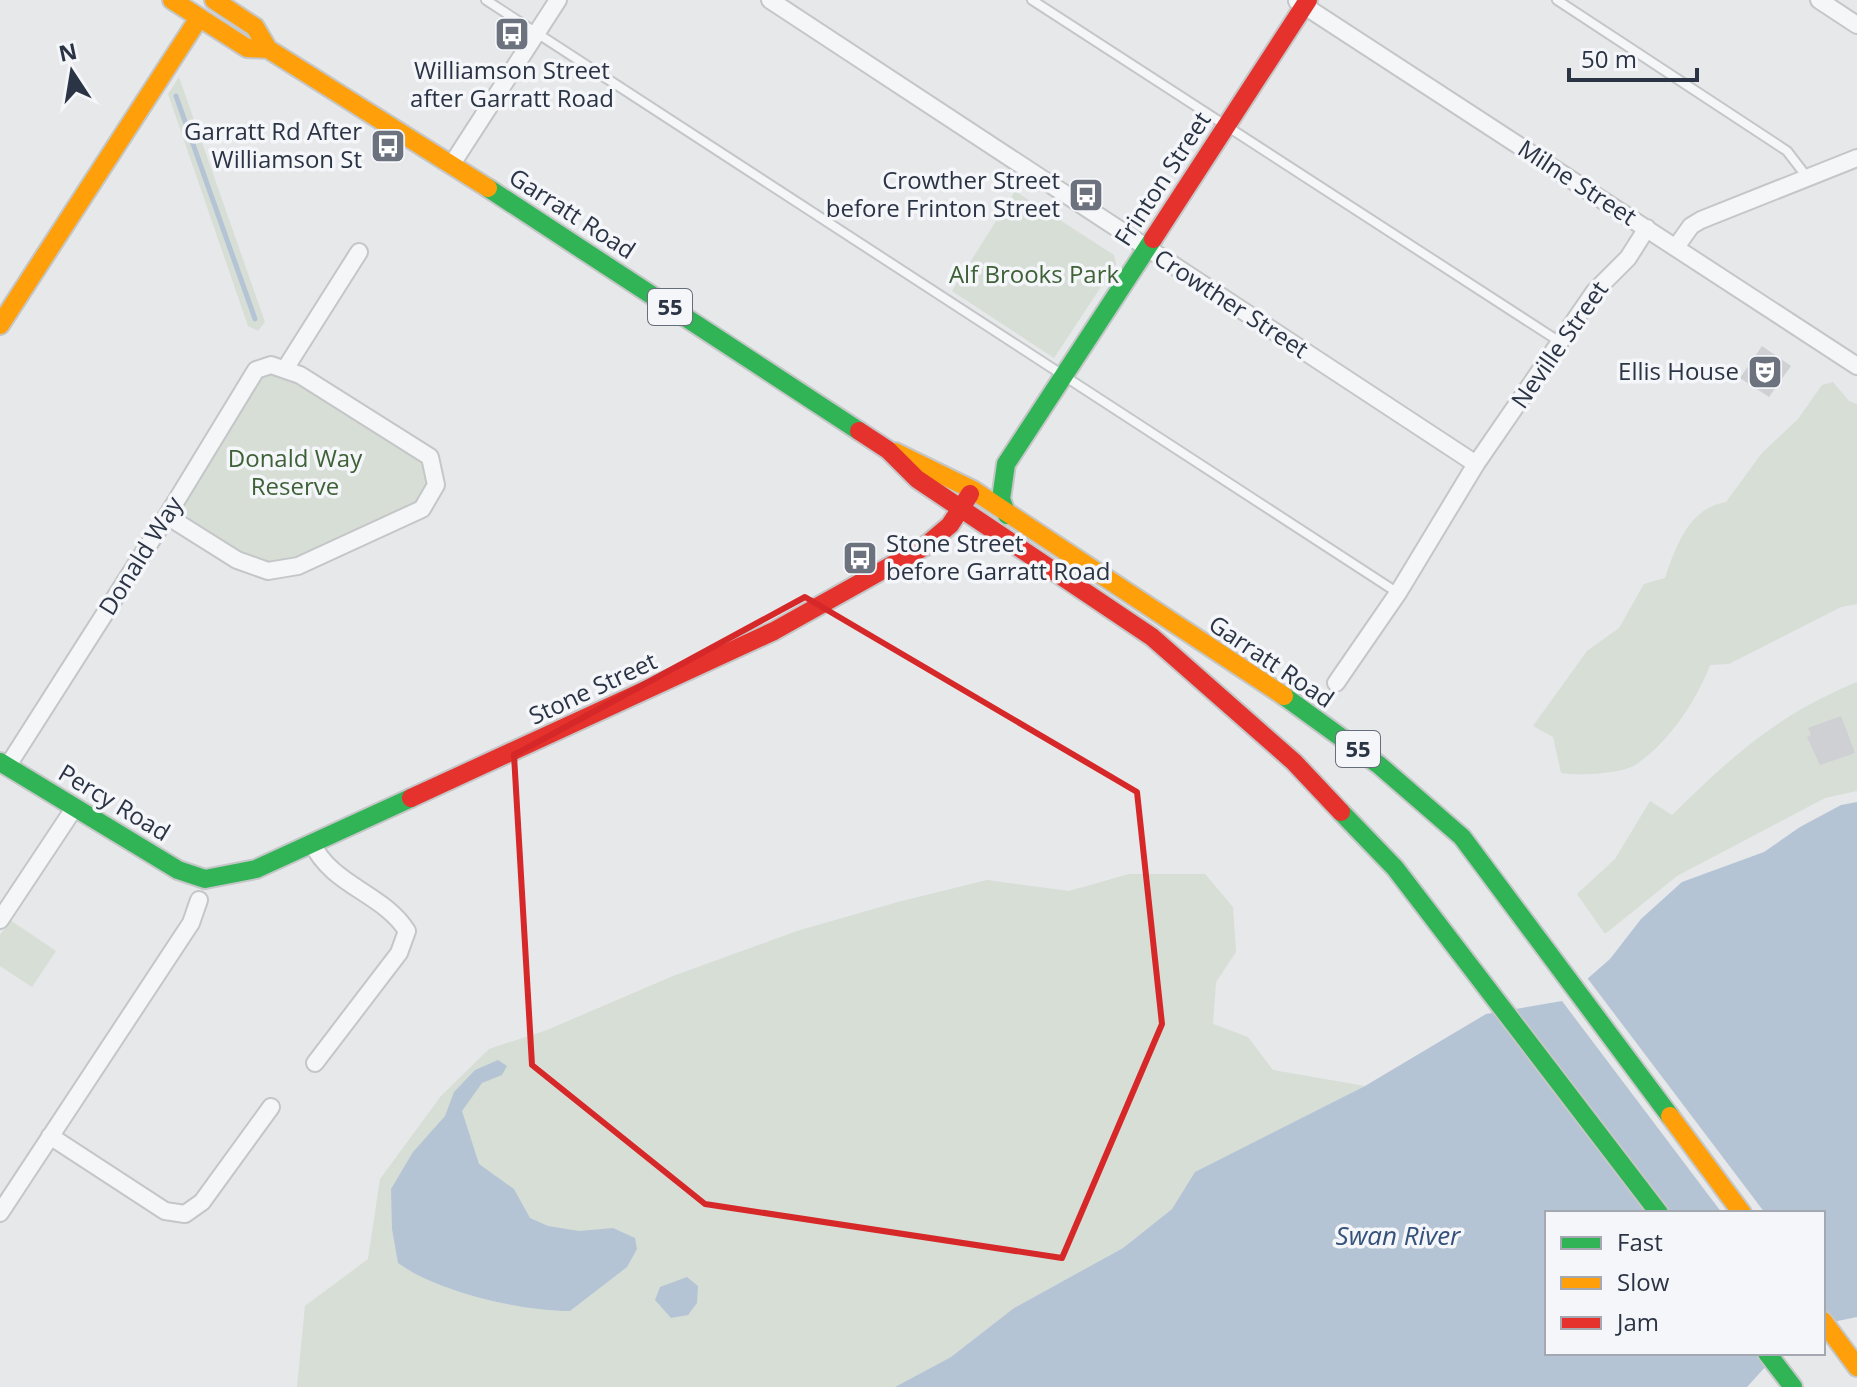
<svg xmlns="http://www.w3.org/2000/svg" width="1857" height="1387" viewBox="0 0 1857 1387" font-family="'Open Sans',sans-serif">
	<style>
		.green { fill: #d6ded6 }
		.water { fill: #b4c4d5 }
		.pier { fill: #e6e8ea }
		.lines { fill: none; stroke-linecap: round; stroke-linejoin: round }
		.stream { stroke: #b4c4d5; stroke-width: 5 }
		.building { fill: #ced0d3 }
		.lane-casing { stroke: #c4c6c8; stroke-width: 12 }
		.street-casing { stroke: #c4c6c8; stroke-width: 20 }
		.fast-casing { stroke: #c4c6c8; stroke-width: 22 }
		.slow-casing { stroke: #c4c6c8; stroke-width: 22 }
		.jam-casing { stroke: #c4c6c8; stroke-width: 22 }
		.lane { stroke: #f5f6f7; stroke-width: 8 }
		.street { stroke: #f5f6f7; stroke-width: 16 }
		.fast { stroke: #30b455; stroke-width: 18 }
		.slow { stroke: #ff9f0a; stroke-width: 18 }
		.jam { stroke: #e5322d; stroke-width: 18 }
		.marked { fill: none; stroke: #d62828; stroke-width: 6; stroke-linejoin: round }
		.labels { text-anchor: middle; stroke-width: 7; stroke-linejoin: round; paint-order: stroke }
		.shield { fill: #f4f6f9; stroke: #676e7b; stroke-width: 2 }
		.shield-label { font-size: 22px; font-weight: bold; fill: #2b3445 }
		.poi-label { font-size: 24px; fill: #2b3445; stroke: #f4f6f9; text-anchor: end }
		.street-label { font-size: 24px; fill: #2b3445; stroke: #f4f6f9 }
		.park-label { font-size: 24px; fill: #3f6138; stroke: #f4f6f9 }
		.water-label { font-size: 26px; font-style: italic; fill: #34527a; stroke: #f4f6f9 }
	</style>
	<rect width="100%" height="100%" fill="#e6e8ea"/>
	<path class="green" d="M179,77l86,245 -7,9 -10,-5 -80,-232z
		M1015,191l99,64 2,9 -62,94 -102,-67z
		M271,365l159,92 -8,52 -124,57 -61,-6 -70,-37 89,-153z
		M1833,382l16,19 8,3v200l-16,3 -112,57 -19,1c-13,35 -42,79 -75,100 -15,9 -57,11 -74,8l-8,-36 -20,-11 54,-75 32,-23 25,-44 21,-6c11,-32 24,-70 61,-76l36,-49 36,-34 24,-34z
		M1857,682v109l-32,7 -148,78 -72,58 -28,-40 38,-35 35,-58 22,14c60,-59 105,-100 185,-133z
		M1129,874h76l28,33 3,45 -20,30 -3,42 35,13 25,33 92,16 -169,86 -24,37 -49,39 -109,60 -63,49 -56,30h-598l8,-81 63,-47 12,-80 61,-83 48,-47 58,-19 126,-54 124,-45 101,-29 89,-22 82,11z
		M10,920l46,31 -24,36 -32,-21v-31z"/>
	<path class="water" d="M1857,802v515l-34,7v-111h-276v140h231l-31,34h-852l56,-30 63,-49 109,-60 49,-39 23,-37 170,-86 121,-72 76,-13 48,-42 31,-40 41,-37 82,-30 36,-25 41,-22z
		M498,1060l9,6 -5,9 -20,8 -20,28 17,53 35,25 16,29 18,8 31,5 34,-3 22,10 2,11 -10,18 -57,44c-50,0 -132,-19 -172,-48l-6,-34 -1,-40 22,-37 32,-36 9,-24 21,-22z
		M687,1277l11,9 -1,17 -9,12 -17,3 -16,-18 5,-13z"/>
	<path class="pier" d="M1585,975l180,238h-43l-163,-216z"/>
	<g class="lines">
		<path class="stream" d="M176,96l79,223"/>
	</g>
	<path class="building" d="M1762,346l29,20 -22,31 -29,-19z
		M1841,716l14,37 -35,12 -13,-28 4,-2 -3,-7z"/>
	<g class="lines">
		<g class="lane-casing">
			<path id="lane" d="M486,0l912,593
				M1032,0l528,342
				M1557,0l230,151 20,26"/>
		</g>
		<g class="street-casing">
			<path id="street" d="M770,0l706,464 -78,129 -62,90
				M1819,0l38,25
				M1297,1l560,365
				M452,164l106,-164
				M1676,247l15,-21 10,-6 156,-62
				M285,369l74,-117
				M1476,464l119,-173 33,-33 19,-30
				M7,767l160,-251 89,-146 15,-5 29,10 130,82 6,28 -14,24 -124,57 -30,5 -31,-11 -70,-44
				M312,843c20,43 71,50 95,88l-8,22 -84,110
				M0,920l75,-113
				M50,1136l115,75 20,3 17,-12 69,-95
				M0,1213l191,-290 8,-23"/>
		</g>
		<g class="fast-casing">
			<path id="fast" d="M488,188l371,243
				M1007,515l-6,-16 5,-35 147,-225
				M1284,696l95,69 83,72 208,279
				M0,762l178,108 27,9 51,-10 155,-71
				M1341,812l54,56 264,345
				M1767,1353l26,34"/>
		</g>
		<g class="slow-casing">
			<path id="slow" d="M172,0l75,48 21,1
				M214,0l41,27 13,22 220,139
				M0,325l199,-307
				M895,452l78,38 311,206
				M1670,1116l72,97
				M1823,1321l34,46"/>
		</g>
		<g class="jam-casing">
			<path id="jam" d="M1153,239l155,-239
				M859,431l29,19 29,29 235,158 142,125 47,50
				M411,798l363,-167 150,-84 26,-22 20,-31"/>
		</g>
		<use href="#lane" class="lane"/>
		<use href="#street" class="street"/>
		<use href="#fast" class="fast"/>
		<use href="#slow" class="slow"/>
		<use href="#jam" class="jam"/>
	</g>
	<path class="marked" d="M805,597l332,195 25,232 -100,234 -357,-54 -173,-139 -18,-310z"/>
	<defs>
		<g id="bus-square" transform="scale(1.8)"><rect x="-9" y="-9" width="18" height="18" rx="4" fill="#6c737f" stroke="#f4f6f9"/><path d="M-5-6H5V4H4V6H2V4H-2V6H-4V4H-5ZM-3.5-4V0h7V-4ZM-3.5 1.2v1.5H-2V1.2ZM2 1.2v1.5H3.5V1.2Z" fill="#fff"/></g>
		<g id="theatre-square" transform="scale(1.8)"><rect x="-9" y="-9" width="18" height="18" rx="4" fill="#6c737f" stroke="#f4f6f9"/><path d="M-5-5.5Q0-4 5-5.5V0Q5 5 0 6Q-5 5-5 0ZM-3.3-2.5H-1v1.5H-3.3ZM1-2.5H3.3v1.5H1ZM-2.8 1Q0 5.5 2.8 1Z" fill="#fff"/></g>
	</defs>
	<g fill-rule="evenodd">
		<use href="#bus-square" x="512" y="34"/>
		<use href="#bus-square" x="388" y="146"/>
		<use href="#bus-square" x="1086" y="195"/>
		<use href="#theatre-square" x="1765" y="372"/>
		<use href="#bus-square" x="860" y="558"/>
	</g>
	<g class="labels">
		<g class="shield">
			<rect x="648" y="289" width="44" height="36" rx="6"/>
			<rect x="1336" y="731" width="44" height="36" rx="6"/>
		</g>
		<g class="shield-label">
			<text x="670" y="315">55</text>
			<text x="1358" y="757">55</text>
		</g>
		<g class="poi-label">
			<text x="512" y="79" text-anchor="middle">Williamson Street<tspan x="512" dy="28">after Garratt Road</tspan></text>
			<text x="362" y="140">Garratt Rd After<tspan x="362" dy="28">Williamson St</tspan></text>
			<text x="1060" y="189">Crowther Street<tspan x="1060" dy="28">before Frinton Street</tspan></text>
			<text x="1739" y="380">Ellis House</text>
			<text x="886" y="552" text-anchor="start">Stone Street<tspan x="886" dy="28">before Garratt Road</tspan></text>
		</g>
		<g class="street-label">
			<text transform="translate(1163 179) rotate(-57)" y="8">Frinton Street</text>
			<text transform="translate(1577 183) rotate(33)" y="8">Milne Street</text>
			<text transform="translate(572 214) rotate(33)" y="8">Garratt Road</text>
			<text transform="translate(1231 304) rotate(33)" y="8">Crowther Street</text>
			<text transform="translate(1560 345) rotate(-55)" y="8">Neville Street</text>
			<text transform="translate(141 556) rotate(-58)" y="8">Donald Way</text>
			<text transform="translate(1271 662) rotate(34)" y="8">Garratt Road</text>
			<text transform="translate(593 689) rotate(-25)" y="8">Stone Street</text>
			<text transform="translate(114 803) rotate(31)" y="8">Percy Road</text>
		</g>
		<g class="park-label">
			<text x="1034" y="283">Alf Brooks Park</text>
			<text x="295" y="467">Donald Way<tspan x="295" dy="28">Reserve</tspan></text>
		</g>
		<g class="water-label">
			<text x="1398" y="1245">Swan River</text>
		</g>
	</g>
	<rect x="1545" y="1211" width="280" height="144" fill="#f4f6f9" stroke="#a4a8b1" stroke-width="2"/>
	<rect x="1561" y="1237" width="40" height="12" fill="#30b455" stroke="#a4a8b1" stroke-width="2"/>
	<text x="1617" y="1251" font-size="24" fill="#2b3445">Fast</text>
	<rect x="1561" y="1277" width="40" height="12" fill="#ff9f0a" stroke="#a4a8b1" stroke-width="2"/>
	<text x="1617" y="1291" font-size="24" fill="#2b3445">Slow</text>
	<rect x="1561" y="1317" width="40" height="12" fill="#e5322d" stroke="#a4a8b1" stroke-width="2"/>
	<text x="1617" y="1331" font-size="24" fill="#2b3445">Jam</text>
	<g transform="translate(72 72) rotate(348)" stroke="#f4f6f9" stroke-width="6" paint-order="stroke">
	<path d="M0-6L14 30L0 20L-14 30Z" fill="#2b3445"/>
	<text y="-12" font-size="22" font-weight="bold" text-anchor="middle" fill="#2b3445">N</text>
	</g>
	<path d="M1569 68v12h128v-12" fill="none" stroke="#2b3445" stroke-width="4"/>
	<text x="1581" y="68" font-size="24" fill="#2b3445" stroke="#f4f6f9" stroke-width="6" paint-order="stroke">50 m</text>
</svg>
